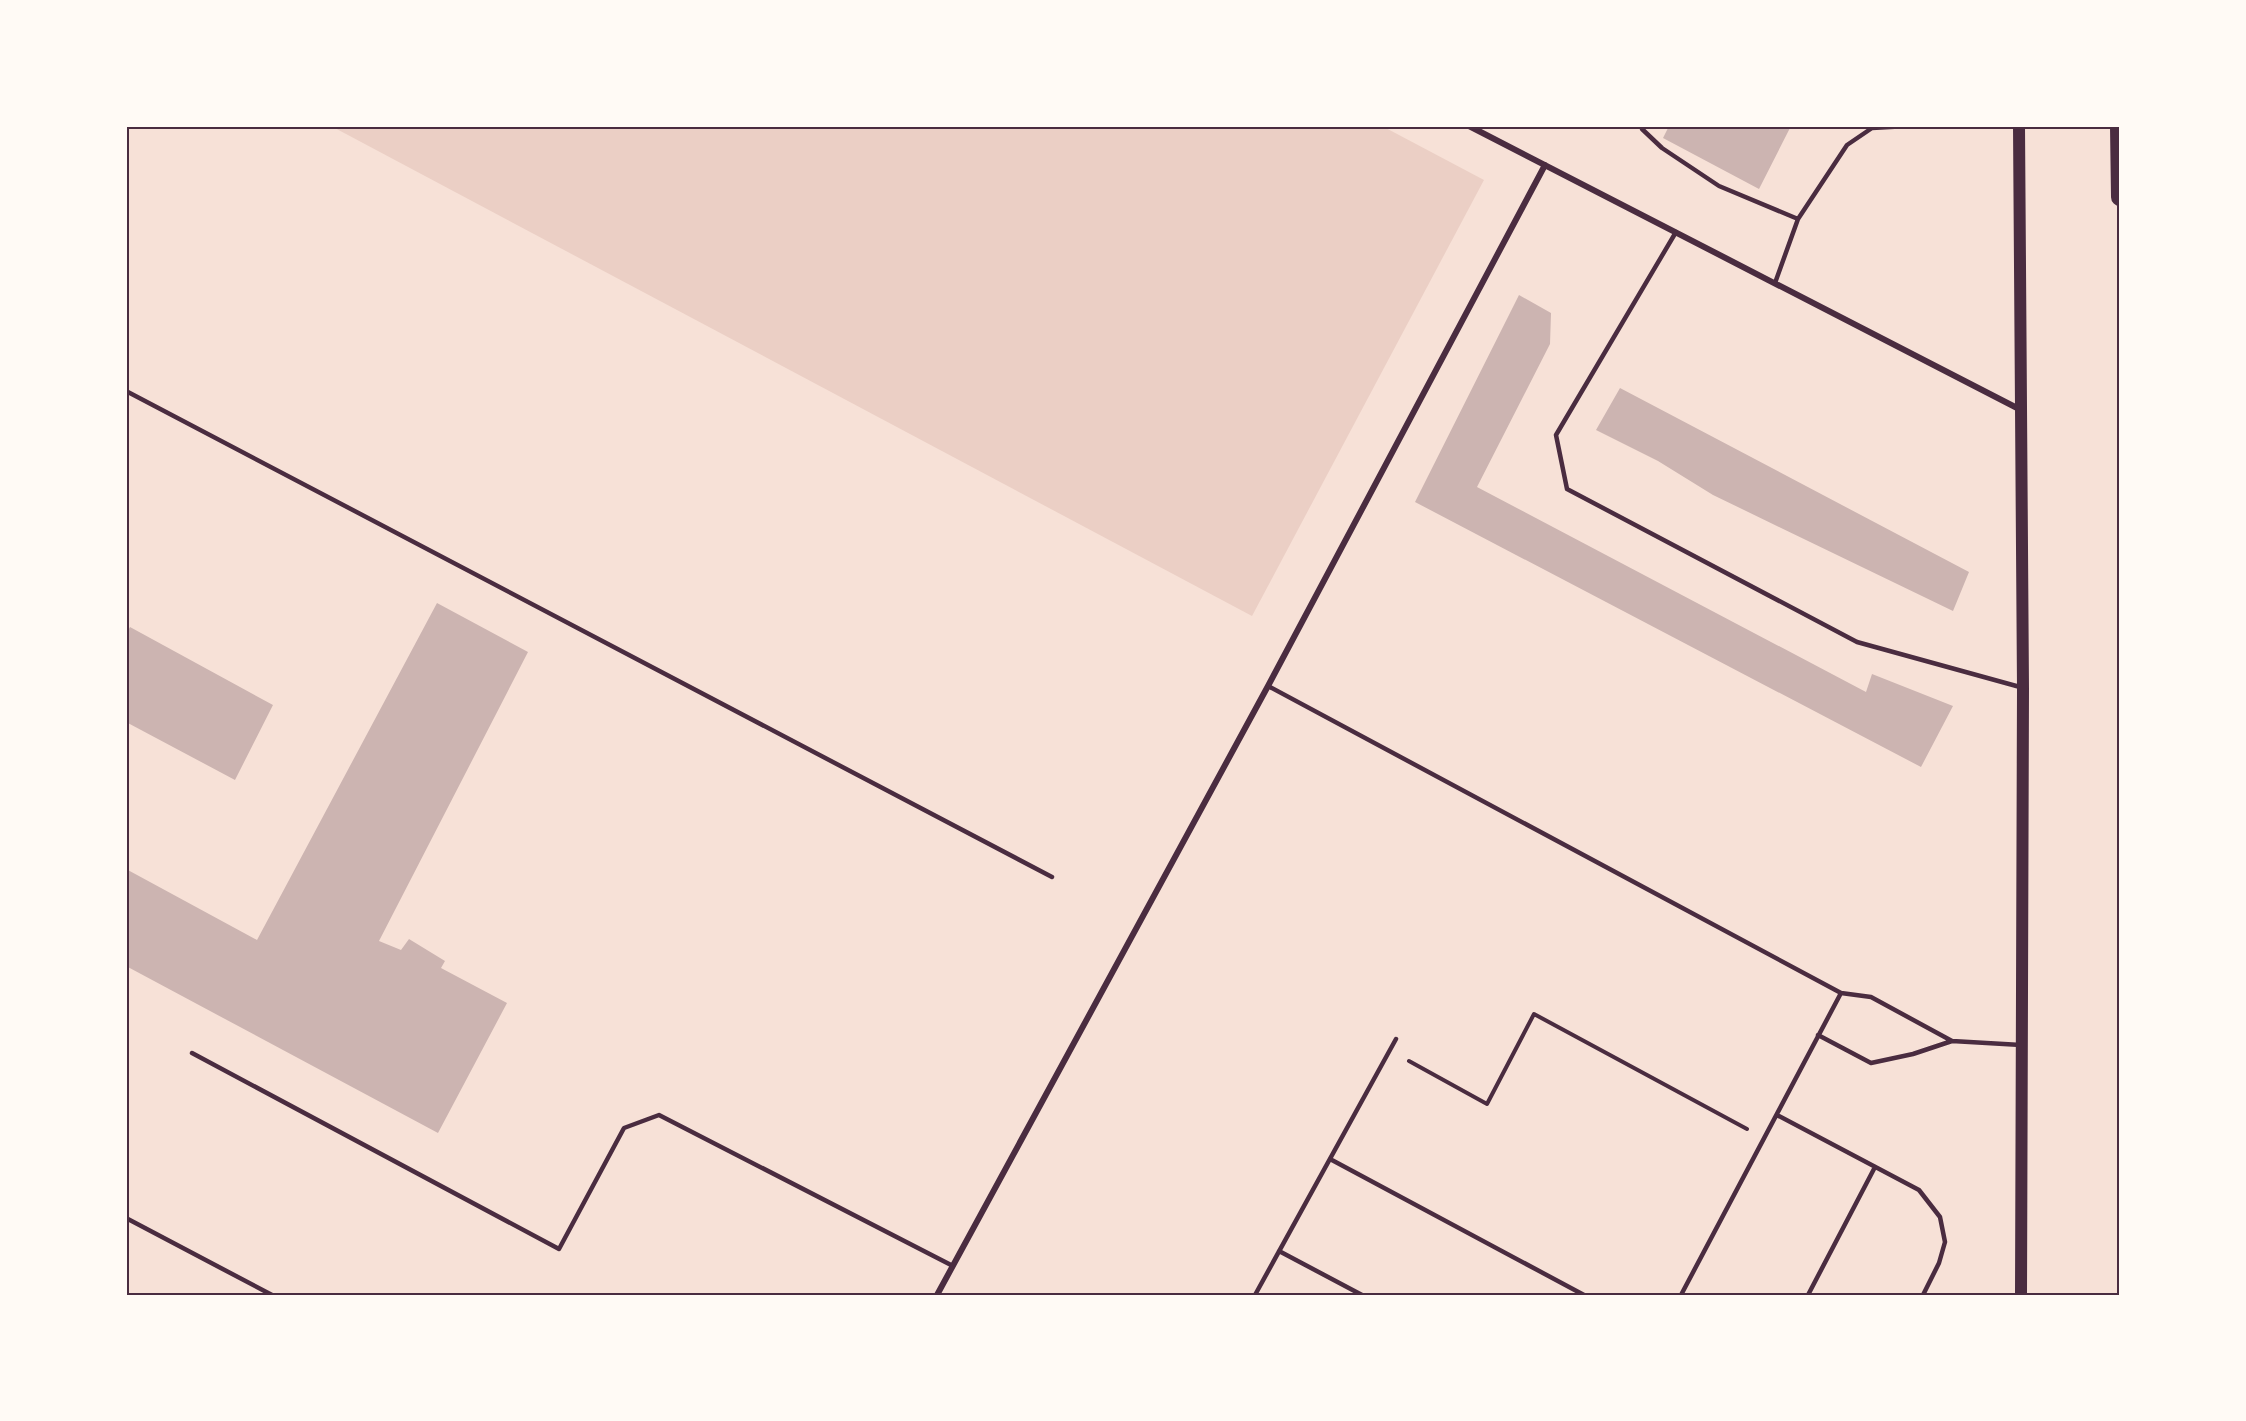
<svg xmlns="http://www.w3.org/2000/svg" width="2246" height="1421" viewBox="0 0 2246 1421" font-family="'Asap Condensed',sans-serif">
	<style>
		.green { fill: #ebcfc5 }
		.building { fill: #ccb4b1 }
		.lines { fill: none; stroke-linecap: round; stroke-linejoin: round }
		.path { stroke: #4a2c40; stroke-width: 4 }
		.service { stroke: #4a2c40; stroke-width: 4.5 }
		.minor { stroke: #4a2c40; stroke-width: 6 }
		.secondary { stroke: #4a2c40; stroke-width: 12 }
		.motorway { stroke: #4a2c40; stroke-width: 18 }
		.neatline { fill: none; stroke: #4a2c40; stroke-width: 2 }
	</style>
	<rect width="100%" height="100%" fill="#f7e1d7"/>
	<path class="green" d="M331,126h1051l102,54 -232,436z"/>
	<path class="building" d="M1669,126h122l-32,63 -96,-51z
		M1519,295l32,18 -1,31 -73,143 389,205 6,-18 81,32 -32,61 -506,-265z
		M1620,388l349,184 -16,39 -240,-116 -55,-34 -62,-31z
		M437,603l91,49 -149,289 22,9 8,-11 36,22 -4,7 66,35 -69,130 -312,-167v-97l131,71z
		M130,627l143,78 -38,75 -109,-58v-88z"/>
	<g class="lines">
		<path class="path" d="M1409,1061l78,43 47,-90 213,115"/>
		<path class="service" d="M1643,126l-1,3 20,19 57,38 79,33 49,-74 25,-17 36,-2
			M1676,232l-120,203 11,54 290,153 163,45
			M1775,283l23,-64
			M126,391l926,486
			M1268,686l573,307 30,4 81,44 69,4
			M1818,1035l53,28 42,-9 39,-13
			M192,1053l367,196 65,-121 35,-13 294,151
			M1777,1115l142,75 21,27 5,25 -6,21 -16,32
			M1330,1159l254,136
			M126,1218l146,77
			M1279,1251l83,44
			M1255,1295l141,-256
			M1681,1295l160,-302
			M1808,1295l67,-128"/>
		<path class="minor" d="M1469,126l552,284
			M937,1295l331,-609 277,-521"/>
		<path class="secondary" d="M2019,126l4,562 -2,607"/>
		<path class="motorway" d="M2119,126l1,71"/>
	</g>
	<rect width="2246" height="1421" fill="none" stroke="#fffaf5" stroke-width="255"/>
	<rect x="128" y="128" width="1990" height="1166" class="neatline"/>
</svg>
